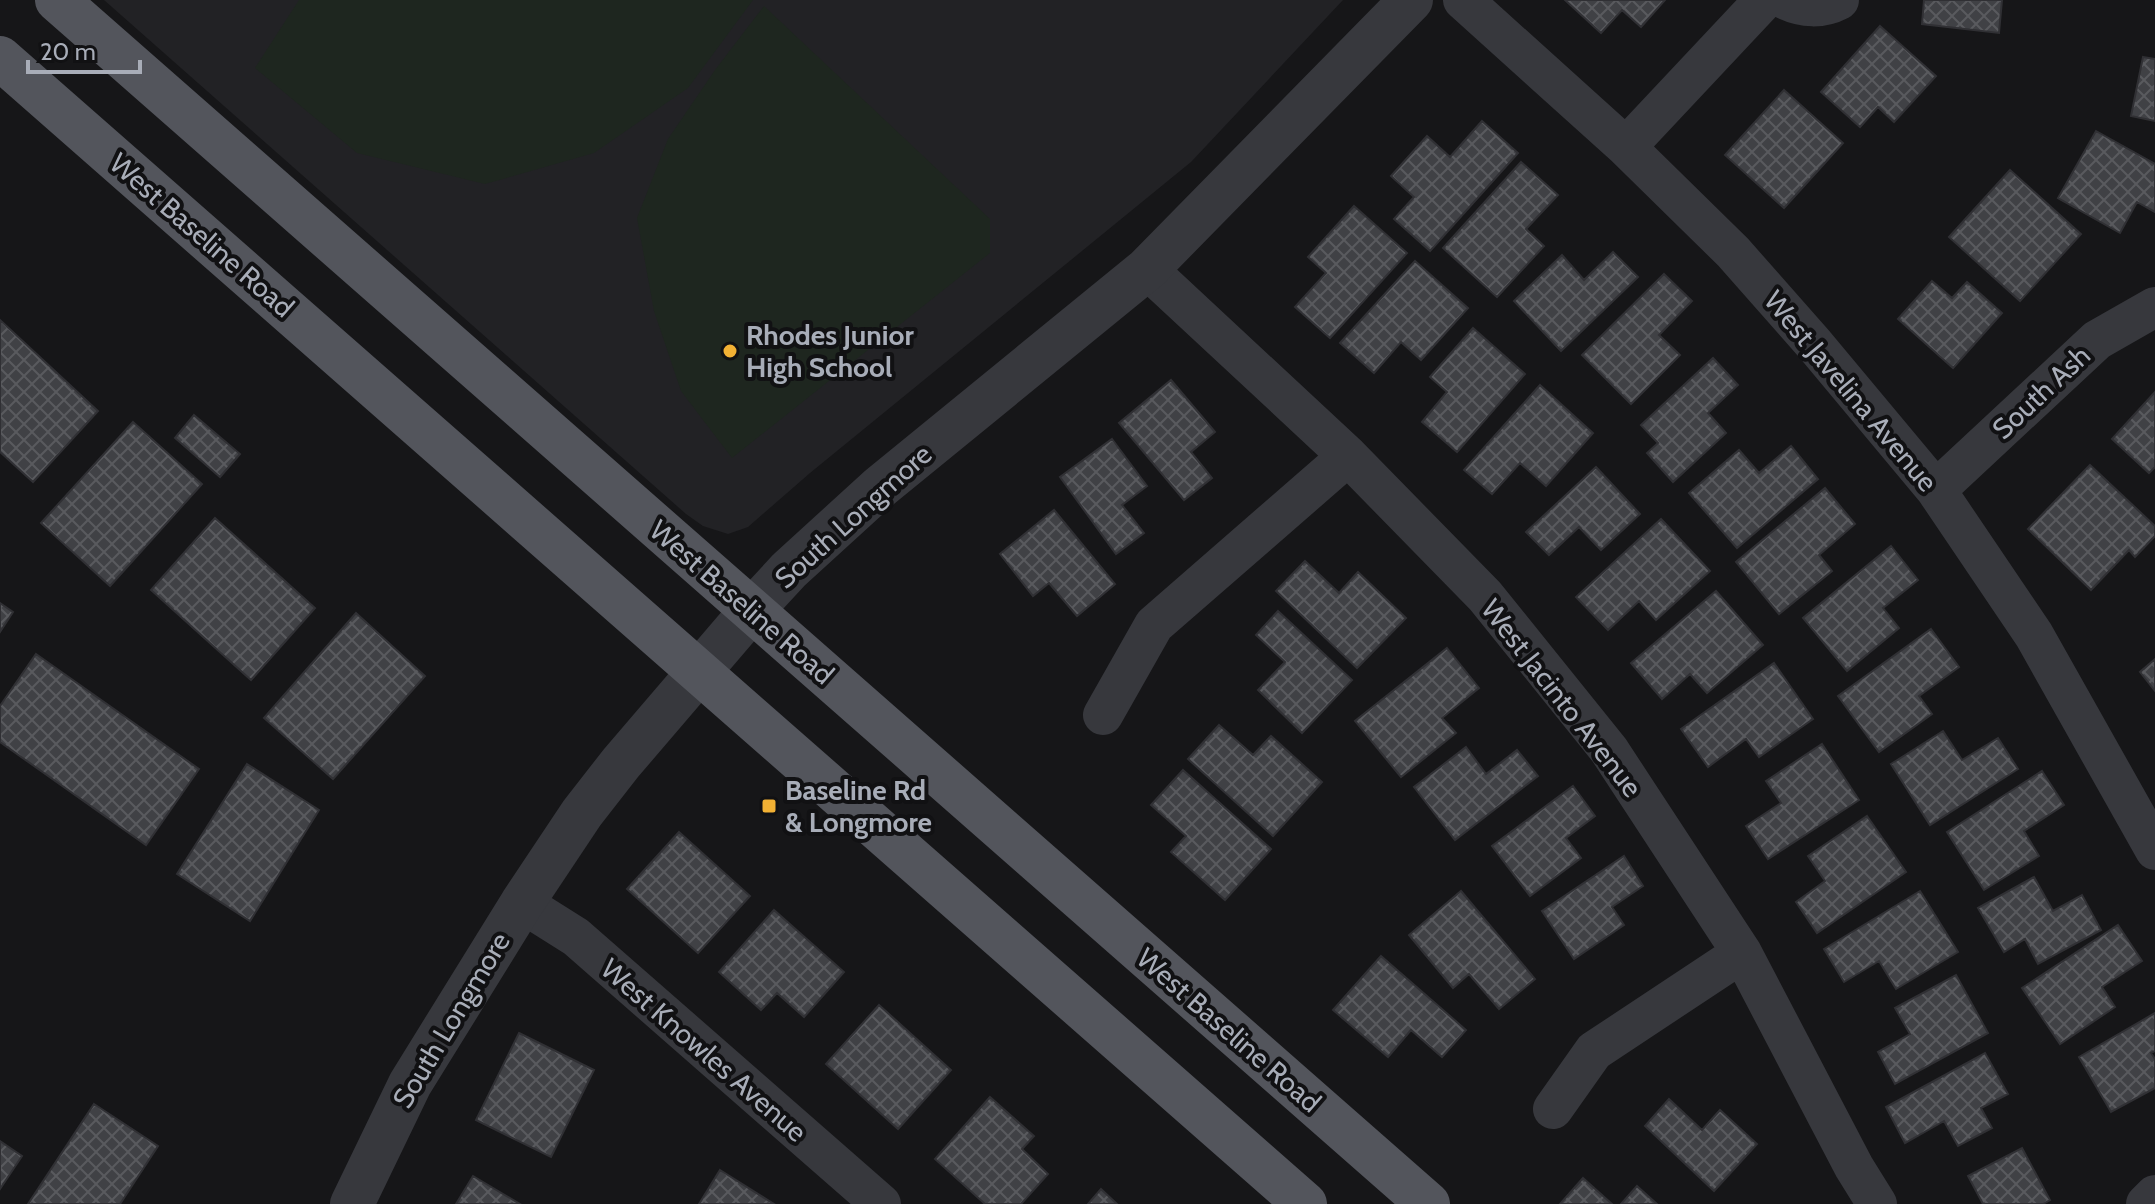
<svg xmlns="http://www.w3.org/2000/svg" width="2155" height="1204" viewBox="0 0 2155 1204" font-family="Cabin,sans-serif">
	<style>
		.built { fill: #222225 }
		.pitch { fill: #1e261f }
		.building { fill: url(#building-cross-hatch); stroke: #303034; stroke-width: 2 }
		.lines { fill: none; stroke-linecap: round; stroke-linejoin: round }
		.minor { stroke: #37383d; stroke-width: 40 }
		.tertiary { stroke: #37383d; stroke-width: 44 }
		.primary { stroke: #53555c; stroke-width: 44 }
		.poi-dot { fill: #f2b134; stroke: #111113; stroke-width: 3 }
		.labels { text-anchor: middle; stroke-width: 8; stroke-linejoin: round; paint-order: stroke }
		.street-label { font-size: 28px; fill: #a8adb8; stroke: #111113 }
		.poi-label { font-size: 28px; font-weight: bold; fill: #a8adb8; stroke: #111113; text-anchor: start }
	</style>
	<defs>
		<pattern id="building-cross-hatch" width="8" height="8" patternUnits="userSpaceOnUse" patternTransform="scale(2)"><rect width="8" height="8" fill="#404145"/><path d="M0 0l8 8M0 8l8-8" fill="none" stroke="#595a5e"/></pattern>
	</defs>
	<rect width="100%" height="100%" fill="#161618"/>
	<path class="built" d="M104,0h1239l-152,162 -381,311 -62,54 -20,7 -25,-8 -17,-12z"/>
	<path class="pitch" d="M299,0h454l-65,88 -94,65 -109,31 -128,-31 -102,-85z
		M764,6l226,213v34l-258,205 -51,-67 -27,-80 -17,-93 31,-79 47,-69z"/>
	<path class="building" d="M1565,0h100l-24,27 -19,-17 -21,23z
		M1924,0h78l-3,33 -77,-9z
		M1880,26l56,50 -42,46 -16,-15 -18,20 -39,-35z
		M2143,57l12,2v62l-24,-5z
		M1784,90l59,53 -59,65 -59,-53z
		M1482,121l36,32 -88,98 -36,-32 20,-22 -23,-21 36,-40 23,21z
		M2096,131l59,33v48l-18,-10 -17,31 -62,-35z
		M1521,162l37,33 -32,34 18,17 -47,51 -54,-49z
		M2010,170l71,64 -61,67 -71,-64z
		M1354,206l53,47 -77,85 -35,-31 31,-34 -18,-16z
		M1613,252l25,25 -77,74 -47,-50 48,-46 22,25z
		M1415,261l53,47 -47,52 -20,-18 -27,31 -34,-30z
		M1664,274l28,27 -33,34 21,20 -49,49 -49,-49z
		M1932,281l20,17 15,-16 35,31 -49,55 -55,-49z
		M0,320l98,91 -65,71 -33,-30z
		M1473,328l52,46 -68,78 -35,-30 25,-30 -17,-15z
		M1713,358l25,27 -30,28 18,20 -53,49 -26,-29 11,-10 -17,-18z
		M1171,380l44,52 -24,20 21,26 -28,22 -65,-77z
		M1540,385l53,48 -47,53 -26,-23 -28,31 -28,-24z
		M2155,392v75l-6,6 -37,-34z
		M194,415l46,39 -20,23 -45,-39z
		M133,422l69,62 -92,102 -69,-63z
		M1112,439l35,47 -25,19 22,28 -28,21 -56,-77z
		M1791,446l27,33 -81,69 -48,-55 50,-43 20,23z
		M2090,465l65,61v10l-20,21 -6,-7 -38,40 -63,-61z
		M1596,467l44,47 -39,36 -22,-23 -30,28 -23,-23z
		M1825,488l30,36 -36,31 13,16 -53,43 -43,-52z
		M1054,510l61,74 -38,32 -28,-33 -16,13 -33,-42z
		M215,518l100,90 -64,72 -100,-90z
		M1661,519l49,52 -54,49 -17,-19 -31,29 -32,-33z
		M1891,546l27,34 -35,28 16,20 -52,43 -44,-53z
		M1305,561l34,32 19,-21 48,46 -49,50 -81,-77z
		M1716,591l47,54 -56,48 -17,-19 -28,25 -31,-36z
		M0,603l13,9 -13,20z
		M1278,611l74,69 -50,53 -44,-43 27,-28 -29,-27z
		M356,613l69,63 -92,103 -69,-61z
		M1931,629l28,38 -40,29 13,18 -53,38 -41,-56z
		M1447,648l32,40 -37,30 14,15 -55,44 -46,-56z
		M36,654l163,115 -53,76 -146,-103v-36z
		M2155,659v32l-15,-19z
		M1774,663l39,56 -54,38 -13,-18 -38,28 -27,-38z
		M1219,725l34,30 18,-19 51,46 -49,54 -85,-77z
		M1943,731l19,29 36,-22 20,31 -88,56 -39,-61z
		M1822,744l37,56 -91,59 -22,-33 35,-23 -15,-22z
		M1466,747l20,27 31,-24 21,26 -83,64 -41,-53z
		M247,764l72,46 -69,111 -73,-47z
		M1183,770l88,79 -46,51 -54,-48 15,-16 -35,-31z
		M2042,771l22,34 -40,26 15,25 -55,34 -37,-58z
		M1573,786l22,30 -29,22 15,20 -51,38 -38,-50z
		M1867,816l39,56 -89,61 -21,-31 29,-21 -17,-25z
		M679,832l71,64 -52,57 -71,-64z
		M1624,856l19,30 -31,21 12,18 -50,34 -32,-48z
		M2034,877l19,34 29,-16 19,35 -63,34 -13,-25 -21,13 -26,-44z
		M1461,891l74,88 -36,30 -30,-35 -16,14 -44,-53z
		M1920,891l38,61 -62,37 -17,-28 -35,21 -20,-33z
		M774,910l70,62 -40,45 -27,-24 -16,17 -42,-38z
		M2118,925l24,36 -40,26 13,20 -55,37 -38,-56z
		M1381,956l85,74 -24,27 -31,-27 -23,27 -55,-47z
		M1956,975l32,58 -93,51 -17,-32 32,-18 -15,-26z
		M879,1005l72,65 -53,59 -72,-65z
		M2155,1013v38l-4,2 4,6v29l-44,24 -32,-55z
		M519,1033l75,37 -43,87 -75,-37z
		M1985,1053l23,41 -27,14 11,20 -34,18 -14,-25 -39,22 -19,-36z
		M990,1097l44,39 -12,13 26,25 -27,30h-36l-50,-45z
		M1669,1099l33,31 18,-20 37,34 -43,47 -69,-65z
		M94,1104l64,42 -38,58h-92z
		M0,1141l22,15 -22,33z
		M2022,1148l28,52 -7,4h-60l-15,-28z
		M720,1170l54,34h-75z
		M473,1176l47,28h-64z
		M1583,1178l29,26h-52z
		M1637,1186l20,18h-36z
		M1101,1189l16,15h-29z"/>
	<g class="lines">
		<path class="minor" d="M1463,0l163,147 107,105 82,93 121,145 98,145 121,215
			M1786,0c17,8 36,9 53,0
			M1626,147l138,-147
			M1147,269l201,187 137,140 124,154 133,203 112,214 23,37
			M1936,490l161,-150 58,-33
			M1103,715l51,-90 194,-169
			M522,903l54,34 305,267
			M1553,1109l41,-58 148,-98
			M2146,1204l9,-9"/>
		<path class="tertiary" d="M352,1204l58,-120 112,-181 60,-90 39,-50 131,-153 37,-40 91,-83 267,-218 264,-269"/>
		<path class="primary" d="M57,0l1371,1204
			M0,58l1305,1146"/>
	</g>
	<g class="poi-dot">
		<circle cx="730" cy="351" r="8"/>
		<rect x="761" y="798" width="16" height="16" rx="4"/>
	</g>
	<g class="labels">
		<g class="street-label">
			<text transform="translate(202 235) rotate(41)" y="10">West Baseline Road</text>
			<text transform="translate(1851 391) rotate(50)" y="10">West Javelina Avenue</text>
			<text transform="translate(2041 392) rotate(-43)" y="10">South Ash</text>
			<text transform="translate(853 516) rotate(-42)" y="10">South Longmore</text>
			<text transform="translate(742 602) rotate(41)" y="10">West Baseline Road</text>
			<text transform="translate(1562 698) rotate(52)" y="10">West Jacinto Avenue</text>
			<text transform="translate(451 1020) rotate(-59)" y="10">South Longmore</text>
			<text transform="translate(1229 1030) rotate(41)" y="10">West Baseline Road</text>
			<text transform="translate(704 1050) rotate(41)" y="10">West Knowles Avenue</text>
		</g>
		<g class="poi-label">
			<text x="746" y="345">Rhodes Junior<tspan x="746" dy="32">High School</tspan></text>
			<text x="785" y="800">Baseline Rd<tspan x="785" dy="32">&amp; Longmore</tspan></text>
		</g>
	</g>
	<path d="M28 60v12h112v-12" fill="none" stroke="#a8adb8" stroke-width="4"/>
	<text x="40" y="60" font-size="24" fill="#a8adb8" stroke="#111113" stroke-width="6" paint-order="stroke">20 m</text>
</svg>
